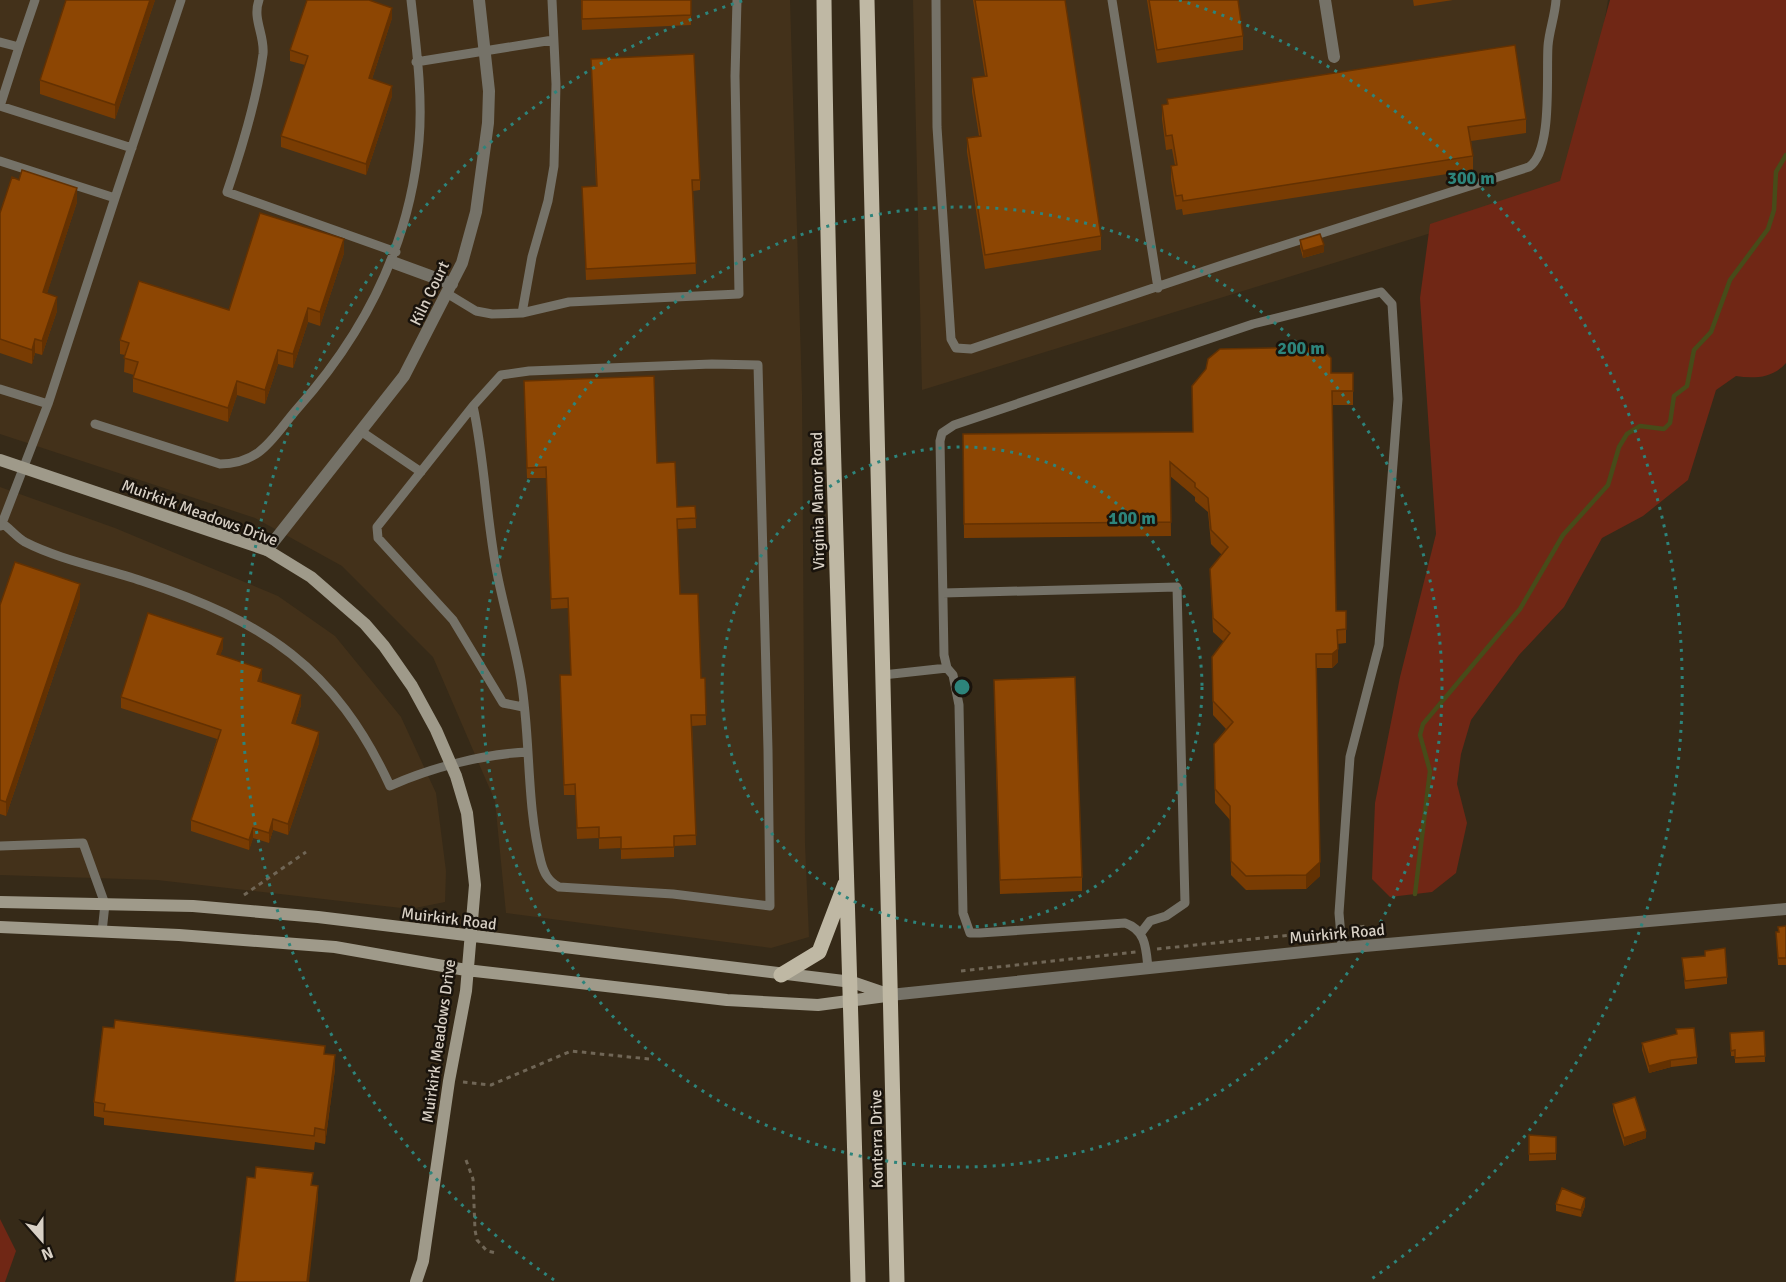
<svg xmlns="http://www.w3.org/2000/svg" width="1786" height="1282" viewBox="0 0 1786 1282" font-family="Signika,sans-serif">
	<style>
		.built { fill: #43311a }
		.green { fill: #702715 }
		.lines { fill: none; stroke-linecap: round; stroke-linejoin: round }
		.stream { stroke: #474b19; stroke-width: 4.5 }
		.path { stroke: #706656; stroke-width: 3; stroke-dasharray: 4.5 4.5; stroke-linecap: butt }
		.lane { stroke: #757268; stroke-width: 9 }
		.street { stroke: #757268; stroke-width: 12 }
		.secondary { stroke: #9f9a8a; stroke-width: 12 }
		.primary { stroke: #bfb8a4; stroke-width: 15 }
		.wall { fill: #793c03 }
		.shaded-wall { fill: #633102 }
		.building { fill: #8d4603; stroke: #633102; stroke-width: 1.5 }
		.ring { fill: none; stroke: #2d847b; stroke-width: 3; stroke-dasharray: 3 6 }
		.labels { text-anchor: middle; stroke-width: 5; stroke-linejoin: round; paint-order: stroke }
		.street-label { font-size: 16px; fill: #d8d0c5; stroke: #19130c }
		.centre { fill: #2d847b; stroke: #19130c; stroke-width: 3 }
		.ring-label { font-size: 18px; text-anchor: middle; font-weight: bold; fill: #2d847b; stroke: #19130c; stroke-width: 5; stroke-linejoin: round; paint-order: stroke }
	</style>
	<rect width="100%" height="100%" fill="#362a18"/>
	<path class="built" d="M0,0h790l12,394 3,450 4,93 -38,11 -265,-35 -11,-112 -62,-144 -91,-91 -87,-48 -255,-84z
		M913,0h695l-31,188 -655,202z
		M0,487l115,41 163,68 57,40 66,81 35,76 10,78 -1,31 -35,7 -253,-29 -157,-5z"/>
	<path class="green" d="M1610,0h176v363c-13,15 -32,16 -50,13l-20,14 -28,90 -45,36 -41,22 -38,69 -45,48 -48,65 -10,34 -4,30 10,39 -11,50 -24,19 -42,5 -18,-18 3,-76 25,-126 36,-143 -16,-236 10,-74 130,-43z
		M0,1219l16,32 -11,31h-5z"/>
	<g class="lines">
		<path class="stream" d="M1415,894l15,-123 -10,-36 3,-11 97,-115 43,-74 45,-50 11,-38 8,-13 13,-8 24,3 6,-6 4,-27 13,-10 7,-36 17,-18 19,-52 38,-51 6,-19 2,-38 10,-17"/>
		<path class="path" d="M244,895l62,-43
			M1351,928l16,-2
			M1157,949l172,-18
			M961,971l175,-19
			M463,1082l28,3 80,-34 78,8
			M466,1160l7,19 2,51 2,10 10,11 9,2"/>
		<path class="lane" d="M259,0c-7,19 6,35 4,54 -6,46 -21,94 -36,138l169,60
			M936,0l1,127 14,212 5,9 15,1 254,-85 304,-97c24,-16 17,-92 19,-121 1,-15 7,-30 8,-46
			M1112,0l46,288
			M0,42l19,5 16,-47
			M19,47l-19,59 132,42
			M416,62l137,-22
			M0,161l115,37 -67,206 -47,122
			M115,198l66,-198
			M448,294l28,17 16,3 30,-1 47,-11 170,-8 -4,-218 2,-76
			M522,313l10,-56 16,-56 6,-35 2,-82 -4,-84
			M712,364l46,1 10,385 2,156 -97,-12 -114,-7c-11,-6 -15,-14 -18,-25 -15,-59 -10,-122 -20,-182 -6,-36 -17,-71 -24,-107 -11,-55 -12,-112 -24,-167l28,-31 28,-4z
			M0,389l48,15
			M473,406l-96,121 1,11 75,82 50,83 20,4
			M95,424l125,40c42,-1 52,-26 77,-55 68,-76 113,-166 122,-268 4,-46 -3,-96 -8,-141
			M362,432l59,40
			M0,522c9,5 16,15 25,20 35,18 79,26 117,39 122,40 193,86 248,205 40,-18 93,-32 138,-34
			M943,593l234,-6 8,316 -19,13 -16,5 -10,13
			M883,675l64,-7
			M0,846l83,-3 22,61 -3,28
			M1148,968c-2,-19 -2,-38 -23,-45l-145,10h-10l-7,-20 -4,-208 -6,-30 -6,-7 -3,-13 -4,-214 2,-8 12,-8 299,-101 128,-32 11,12 6,95 -19,246 -29,112 -11,156 3,35"/>
		<path class="street" d="M1325,0l9,57
			M392,262l60,22
			M267,550l137,-174 58,-113 14,-51 12,-89 1,-32 -10,-91
			M890,995l452,-47 444,-39"/>
		<path class="secondary" d="M0,460l267,90 44,27 54,47 19,22 28,40 24,44 20,46 11,37 8,72 -9,106 -17,90 -26,180 -7,21
			M0,902l193,4 125,11 534,65 38,13
			M0,927l179,8 156,12 131,23 261,30 91,5 68,-9"/>
		<path class="primary" d="M824,0c5,427 24,855 34,1282
			M867,0l30,1282
			M781,975l38,-23 26,-68"/>
	</g>
	<path class="wall" d="M155,0l-40,119 -75,-25v-14z
		M581,0h110v25l-109,5z
		M973,0h92l36,236v14l-116,19 -18,-117v-14l12,-2 -7,-44v-14l13,-2z
		M1147,0h91l5,36v14l-86,13z
		M1413,0h40l-39,6z
		M392,18l-20,61 20,17 -26,79 -85,-28v-11l24,-71 -15,-4v-11z
		M591,59l109,121v10l-7,1 3,83 -110,6 -4,-93 14,-1z
		M1167,99l359,20v14l-55,8 2,15v14l-290,45 -1,-6 -6,1 -5,-30v-14l4,-1 -3,-16 -6,1 -4,-31v-14h5z
		M77,202l-30,91 10,18 -15,44 -7,-2 -3,11 -32,-11v-140z
		M1300,240l24,12 -21,6 -3,-11z
		M344,253l-24,73 -12,-4 -15,46 -15,-4 -13,40 -28,-9 -9,27 -95,-30v-14l1,-3 -10,-3 1,-17 -5,-1v-14l109,-30z
		M1331,373h22v32h-21l4,206h10v32l-9,1 1,18 -6,6h-16l4,208 -14,13 -60,1 -15,-15 -1,-55 -15,-17 -1,-59 12,-15 -13,-14 -1,-58 12,-15 -11,-10 -3,-63 12,-14 -11,-11 -3,-32 -13,-11v-4l-25,-21 1,60 -207,2 -1,-104 229,-2z
		M524,391l133,72 20,44 18,-1 1,22 -19,1 3,65 21,84h4l1,47 -14,1 4,119 -22,1v11l-53,2v-11l-22,1v-11l-22,1 -2,-44h-11l-4,-109 11,-11 -3,-67 -17,1 -5,-131h-19z
		M80,598l-74,218 -6,-2v-209z
		M223,648l-3,7 42,24 -1,3 40,23 -6,19 24,19 -31,92 -15,-5 -4,13 -16,-5 -4,12 -58,-19v-11l26,-81 -96,-31v-11z
		M994,694l88,183v14l-82,3z
		M1786,926v39h-8l-2,-33h2z
		M1705,951l22,26v7l-42,5 -3,-31 23,-2z
		M1764,1031l1,31 -30,1v-7h-4l-1,-23z
		M1642,1043l55,14v7l-26,3 -22,6 -7,-23z
		M325,1054l10,15 -10,75 -10,-2 -1,8 -210,-25v-7l-10,-2v-14z
		M1613,1104l33,34 -22,8 -11,-35z
		M1529,1135l27,2v23l-27,1z
		M1556,1204l29,2 -4,11 -25,-6z"/>
	<path class="shaded-wall" d="M150,0h5l-40,119v-14z
		M392,8v10l-23,70v-10z
		M392,86v10l-26,79v-11z
		M77,188v14l-34,104v-14z
		M344,239v14l-24,73v-14z
		M1324,245v7l-21,6v-7z
		M57,297v14l-15,44v-14z
		M308,308v14l-15,46v-14z
		M35,339v14l-3,11v-14z
		M278,350v14l-13,40v-14z
		M237,381v14l-9,27v-14z
		M80,584v14l-74,218v-14z
		M223,638v10l-6,16v-10z
		M1338,649v13l-6,6v-14z
		M262,669v10l-4,12v-10z
		M301,695v10l-9,29v-11z
		M319,732v11l-31,92v-11z
		M273,819v11l-4,13v-10z
		M253,828v10l-4,12v-10z
		M1320,862v14l-14,13v-14z
		M335,1055v14l-10,75v-14z
		M1671,1060v7l-22,6v-7z
		M1646,1131v7l-22,8v-8z
		M318,1186v14l-9,82h-2z
		M1585,1198v8l-4,11v-7z"/>
	<path class="building" d="M66,0h84l-35,105 -75,-25z
		M307,0h62l23,8 -23,70 23,8 -26,78 -85,-28 27,-80 -18,-6z
		M582,0h109v15l-109,4z
		M975,0h90l36,236 -116,19 -18,-117 14,-2 -9,-58 15,-2z
		M1149,0h89l5,36 -86,14z
		M1515,45l11,74 -58,8 5,29 -290,45 -1,-6 -6,1 -5,-30 6,-1 -5,-30 -6,1 -4,-31 6,-1 -1,-5z
		M694,54l6,126h-8l4,83 -110,6 -4,-82 15,-1 -6,-127z
		M22,170l55,18 -34,104 14,5 -15,44 -7,-2 -3,11 -32,-11v-126l12,-36 7,3z
		M260,213l84,26 -24,73 -12,-4 -15,46 -15,-4 -13,40 -28,-9 -9,27 -95,-30 5,-16 -14,-4 5,-15 -9,-3 19,-59 90,29z
		M1320,234l4,11 -21,6 -3,-11z
		M1320,347l11,11v15h22v18h-21l4,220h10v18l-9,1 1,19 -6,5h-16l4,208 -14,13 -60,1 -15,-15 -1,-55 -15,-17 -1,-45 19,-22 -20,-21 -1,-44 18,-24 -17,-15 -3,-49 18,-22 -17,-17 -3,-32 -13,-11v-4l-25,-21 1,60 -207,2 -1,-90 230,-2 -1,-46 14,-17 2,-10 12,-10z
		M654,376l3,87 18,-1 2,45 18,-1 1,12 -19,1 3,75h18l3,84h4l1,37h-15l5,120 -22,1v11l-53,2v-12l-22,1v-11l-22,1 -2,-44 -11,1 -4,-110h11l-3,-77 -17,1 -5,-132 -19,1 -3,-87z
		M15,562l65,22 -74,218 -6,-2v-195z
		M148,613l75,25 -6,16 45,15 -4,12 43,14 -9,28 27,9 -31,92 -15,-5 -4,14 -16,-5 -4,12 -58,-20 30,-90 -100,-33z
		M1075,677l7,200 -82,3 -6,-200z
		M1786,926v32h-8l-2,-26h3l-1,-5z
		M1725,948l2,29 -42,4 -3,-23 23,-2v-5z
		M115,1020l210,26 -1,8 11,1 -10,75 -10,-2 -1,8 -210,-25 1,-7 -11,-2 9,-75 11,1z
		M1694,1028l3,29 -26,3 -22,6 -7,-23 35,-9 -1,-5z
		M1764,1031l1,25 -30,2v-8l-4,1 -1,-18z
		M1635,1097l11,34 -22,7 -11,-34z
		M1529,1135l27,2v16l-27,1z
		M256,1167l57,6 -2,12 7,1 -11,96h-72l12,-105 8,1z
		M1562,1188l23,10 -4,12 -25,-6z"/>
	<g class="ring">
		<circle cx="962" cy="687" r="240"/>
		<circle cx="962" cy="687" r="480"/>
		<path d="M554 1280A720 720 0 0 1 745 0M1179 0A720 720 0 0 1 1370 1280"/>
	</g>
	<g class="labels">
		<g class="street-label">
			<text transform="translate(429 293) rotate(-64)" y="6">Kiln Court</text>
			<text transform="translate(817 501) rotate(-91)" y="6">Virginia Manor Road</text>
			<text transform="translate(200 512) rotate(20)" y="6">Muirkirk Meadows Drive</text>
			<text transform="translate(449 918) rotate(7)" y="6">Muirkirk Road</text>
			<text transform="translate(1337 933) rotate(-5)" y="6">Muirkirk Road</text>
			<text transform="translate(438 1041) rotate(-82)" y="6">Muirkirk Meadows Drive</text>
			<text transform="translate(876 1139) rotate(-91)" y="6">Konterra Drive</text>
		</g>
	</g>
	<circle cx="962" cy="687" r="9" class="centre"/>
	<g class="ring-label">
		<text x="1471" y="184">300 m</text>
		<text x="1301" y="354">200 m</text>
		<text x="1132" y="524">100 m</text>
	</g>
	<g transform="translate(42 1240) rotate(159)" stroke="#19130c" stroke-width="4.5" paint-order="stroke">
	<path d="M0-4.5L10 22L0 15L-10 22Z" fill="#d8d0c5"/>
	<text y="-9" font-size="16" font-weight="bold" text-anchor="middle" fill="#d8d0c5">N</text>
	</g>
</svg>
